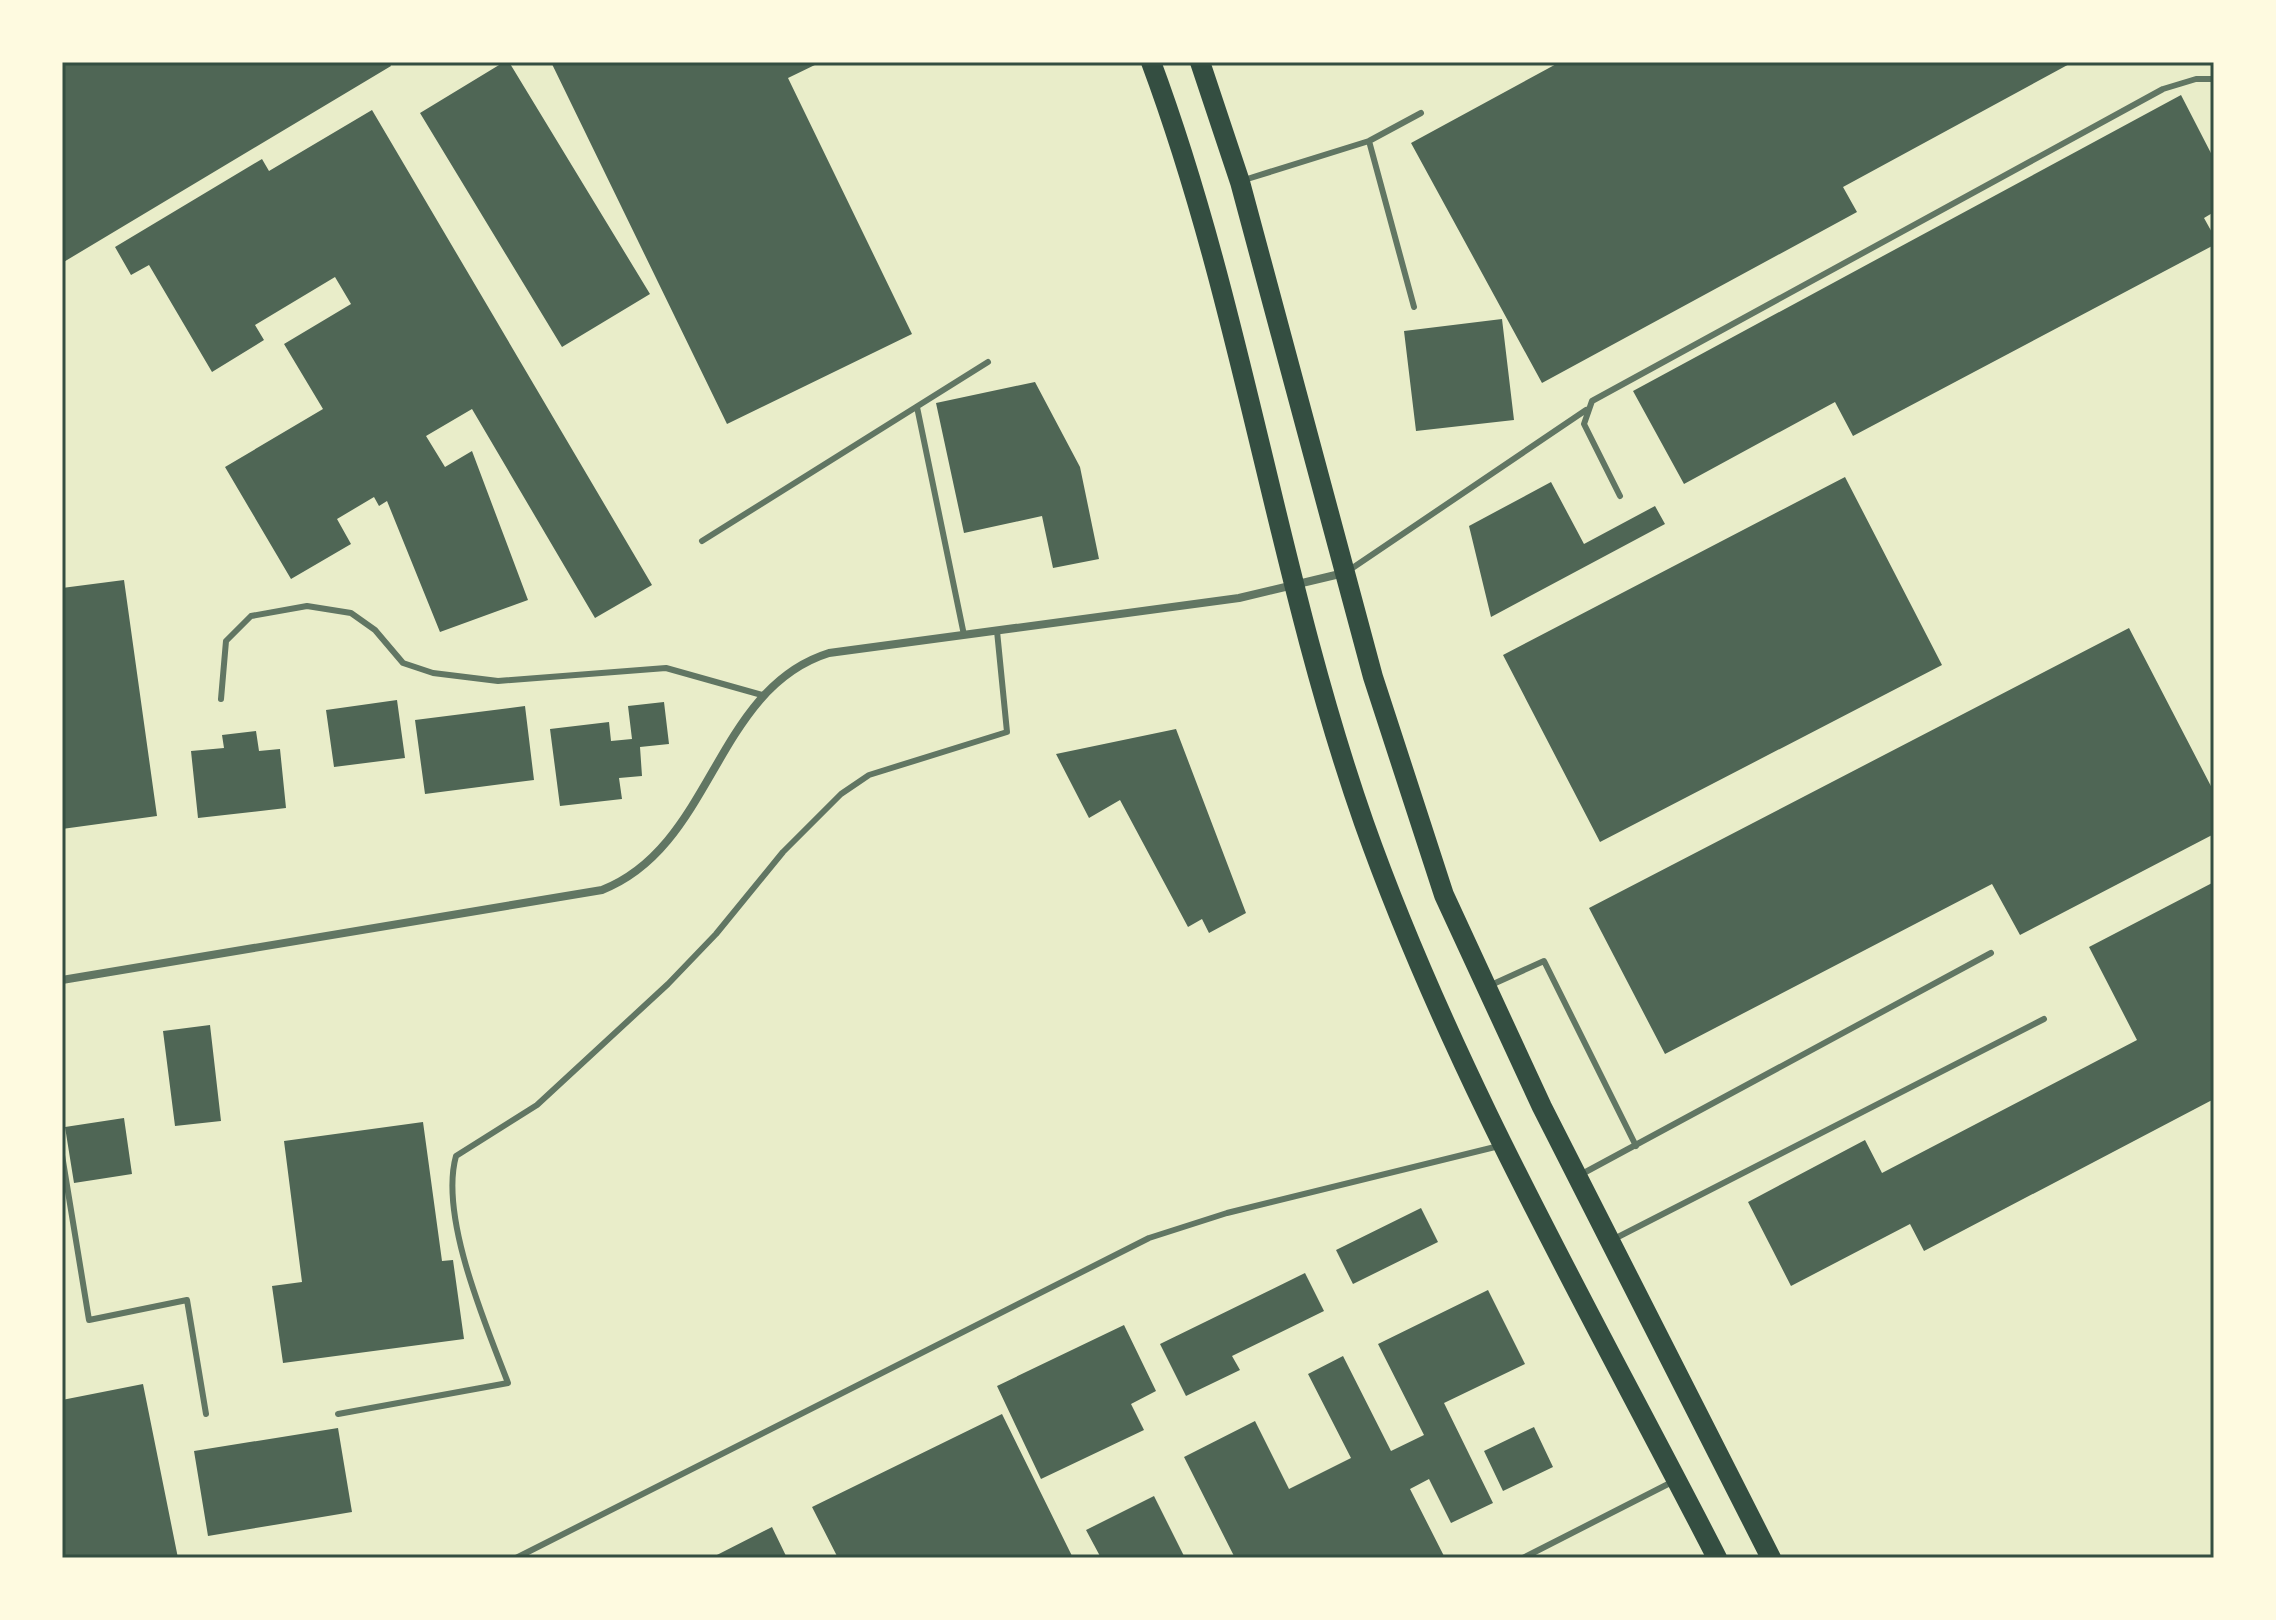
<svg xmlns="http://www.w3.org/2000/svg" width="2276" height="1620" viewBox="0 0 2276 1620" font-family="'Golos Text',sans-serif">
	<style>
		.building { fill: #4f6655 }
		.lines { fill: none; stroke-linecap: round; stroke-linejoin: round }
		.service { stroke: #617663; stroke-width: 6 }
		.minor { stroke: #617663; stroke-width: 8 }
		.primary { stroke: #344e41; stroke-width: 20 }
		.neatline { fill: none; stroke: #344e41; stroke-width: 3 }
	</style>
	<rect width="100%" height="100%" fill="#e9edc9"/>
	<path class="building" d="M62,62h327l2,4 -329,197z
		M504,62h5l141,232 -88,53 -142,-234z
		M551,62h270l-33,16 124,256 -185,90z
		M1560,62h513l-230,125 14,25 -315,171 -131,-240z
		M2181,95l33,64v53l-10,6 10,18v9l-361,191 -18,-34 -151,82 -51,-93z
		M372,110l280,475 -57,33 -123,-209 -46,27 19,31 27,-16 56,149 -88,32 -53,-131 -8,5 -5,-9 -37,22 14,25 -60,35 -66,-112 98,-58 -39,-65 67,-40 -16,-27 -80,48 9,15 -52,32 -63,-107 -18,10 -16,-28 147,-88 7,12z
		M1502,319l12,101 -98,11 -12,-100z
		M1035,382l45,85 19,92 -46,9 -11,-52 -78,17 -28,-130z
		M1845,477l97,188 -342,177 -97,-187z
		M1551,482l33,62 71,-38 10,18 -174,93 -22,-91z
		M124,580l33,236 -95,13v-241z
		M2129,628l85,164v42l-194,101 -28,-51 -327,170 -76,-146z
		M397,700l8,58 -71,9 -8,-57z
		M664,702l5,42 -29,3 2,29 -23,2 3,21 -62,7 -10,-77 59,-7 2,19 21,-2 -4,-33z
		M525,706l9,74 -109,14 -10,-74z
		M1176,729l70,184 -37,20 -7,-14 -14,8 -68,-127 -31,18 -33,-64z
		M256,731l3,20 21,-2 6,59 -88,10 -7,-67 33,-3 -2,-13z
		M2214,882v217l-290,152 -14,-27 -119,62 -43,-84 117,-62 17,33 255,-133 -48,-93z
		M210,1025l11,96 -46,5 -12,-95z
		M124,1118l8,56 -58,9 -9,-56z
		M423,1122l19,139 11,-1 11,79 -181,24 -11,-77 30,-4 -18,-141z
		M1421,1208l17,34 -85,42 -17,-34z
		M1305,1273l19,38 -92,45 8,14 -54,26 -26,-52z
		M1488,1290l37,74 -81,39 49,100 -42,20 -22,-44 -19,10 35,69h-210l-51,-101 71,-36 34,68 62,-31 -43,-84 35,-18 48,95 33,-16 -46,-91z
		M1124,1325l32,66 -25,13 13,26 -103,49 -44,-93z
		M143,1384l35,174h-116v-158z
		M1002,1414l71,144h-235l-26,-51z
		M1534,1427l19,40 -50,24 -19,-40z
		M338,1428l14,84 -144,24 -14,-85z
		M1154,1496l31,62h-84l-15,-28z
		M772,1527l15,31h-76z"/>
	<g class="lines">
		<path class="service" d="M1369,141l45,166
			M1244,180l125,-39 52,-28
			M917,407l47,228
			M1620,496l-36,-72 8,-23 571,-312 33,-10h18
			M702,541l286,-179
			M1348,571l238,-161
			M221,699l5,-58 25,-25 56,-10 44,7 24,17 28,33 30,10 65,8 168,-13 96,27
			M1491,985l53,-24 92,185
			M62,1155l27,165 98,-20 19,114
			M1580,1175l411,-222
			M1614,1239l430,-220
			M338,1414l170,-31c-22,-58 -69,-166 -52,-227l81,-51 131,-121 48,-50 67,-82 58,-58 28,-19 138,-43 -10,-101
			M516,1558l633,-320 78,-25 272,-67
			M1523,1558l151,-77"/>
		<path class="minor" d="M62,980l540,-90c112,-44 112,-201 227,-237l410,-55 105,-25"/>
		<path class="primary" d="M1151,62c92,247 126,513 213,761 90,254 230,495 353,735
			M1200,62l40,120 133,495 71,218 98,212 229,451"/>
	</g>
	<rect width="2276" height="1620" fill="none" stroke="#fefae0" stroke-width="128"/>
	<rect x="64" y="64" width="2148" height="1492" class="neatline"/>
</svg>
